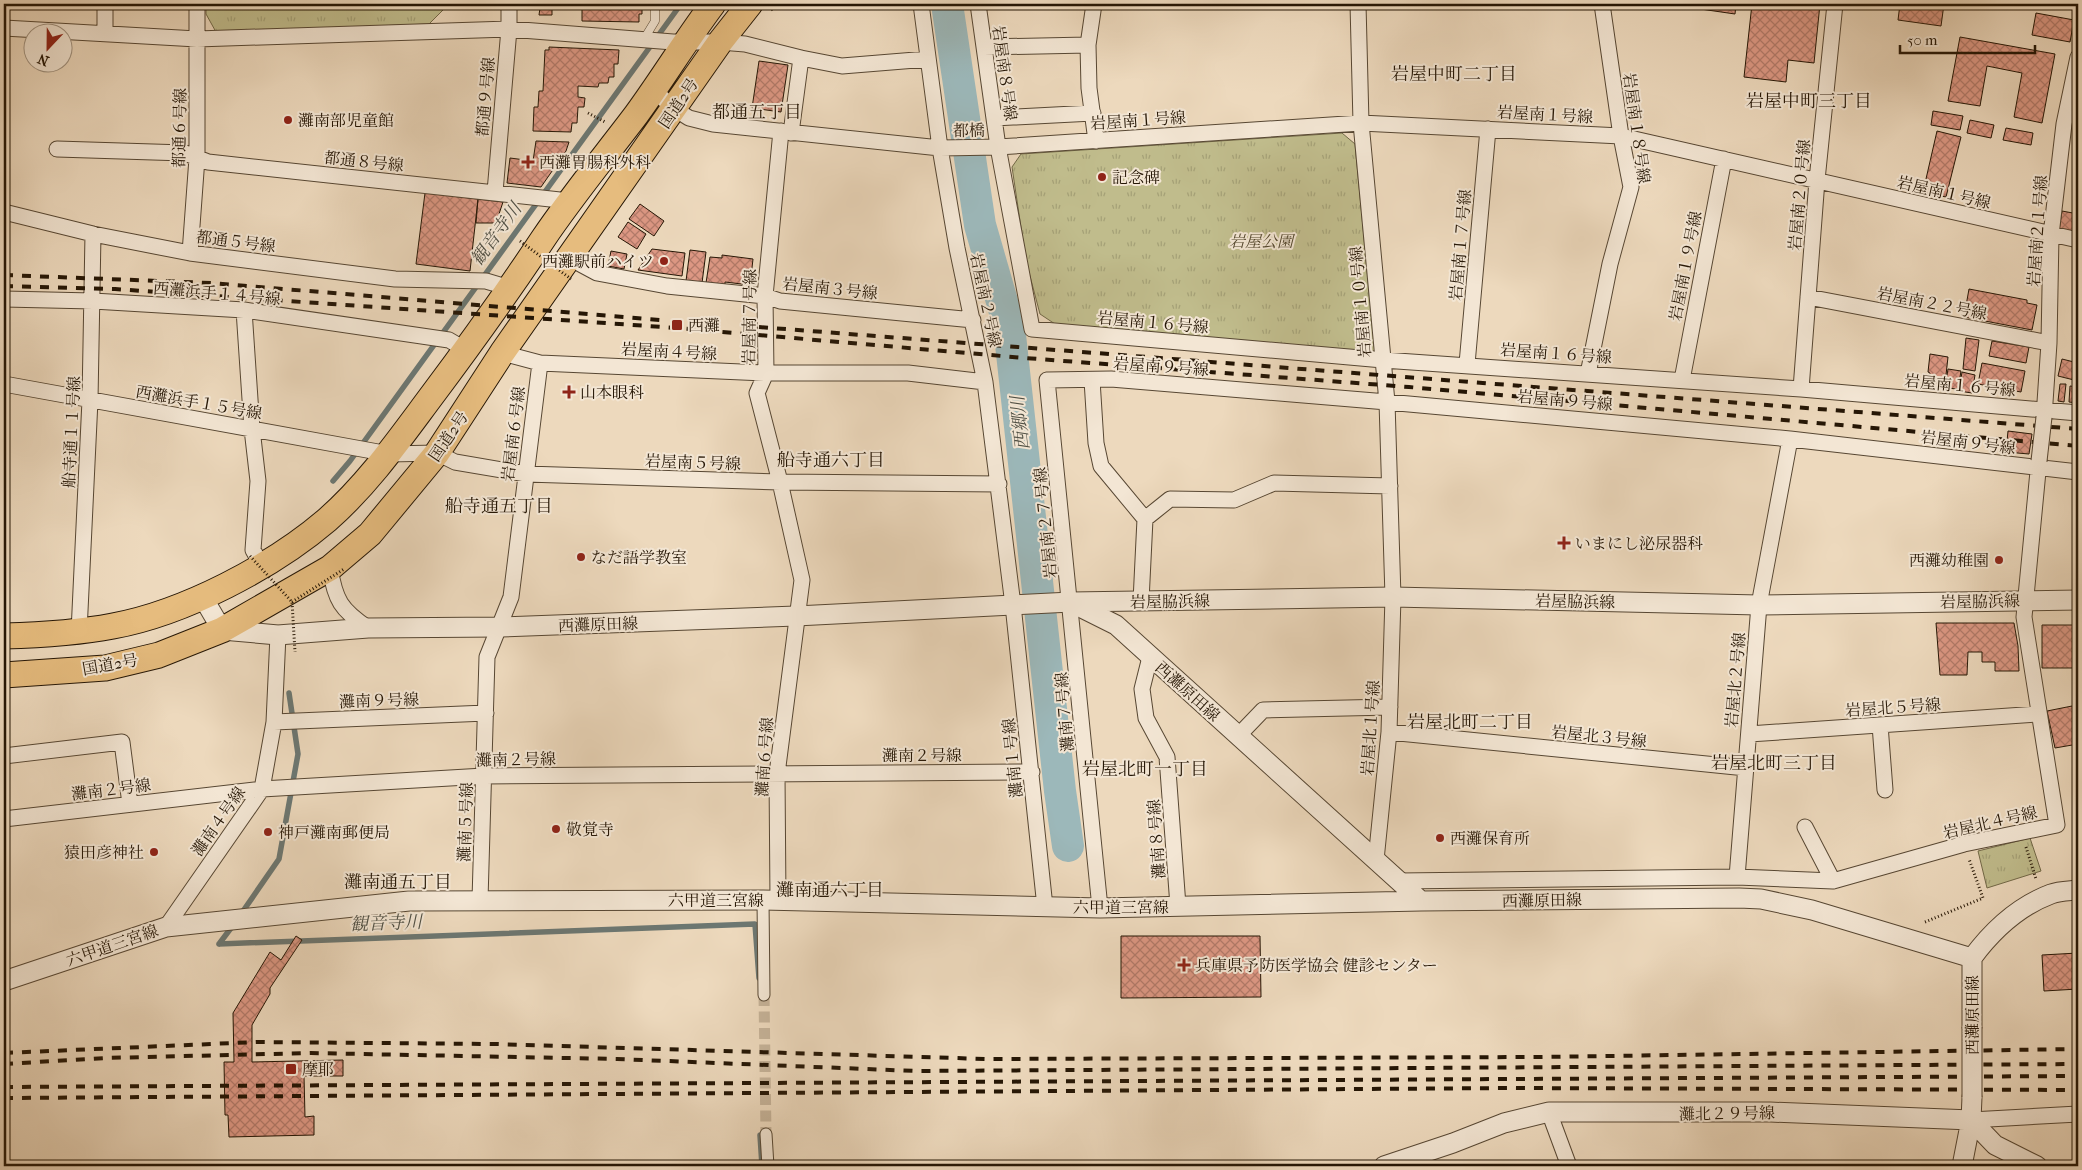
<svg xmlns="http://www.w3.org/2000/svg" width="2082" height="1170" viewBox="0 0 2082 1170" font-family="'IM FELL French Canon','Noto Serif JP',serif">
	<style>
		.park { fill: url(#park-tufts); stroke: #726948 }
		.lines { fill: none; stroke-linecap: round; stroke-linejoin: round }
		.stream { stroke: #6c7772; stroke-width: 5.5 }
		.river { stroke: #9cb8ba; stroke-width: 32 }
		.building { fill: url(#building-cross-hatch); stroke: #251605 }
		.pedestrian-tunnel { stroke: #c5b298; stroke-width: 11; stroke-dasharray: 11 5.5; stroke-linecap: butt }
		.service-casing { stroke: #574733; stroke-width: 9 }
		.pedestrian-casing { stroke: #574733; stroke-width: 13 }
		.minor-casing { stroke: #574733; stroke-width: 17 }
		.tertiary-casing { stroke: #574733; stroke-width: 21 }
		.trunk-casing { stroke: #251605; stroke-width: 27 }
		.path { stroke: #251605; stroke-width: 3; stroke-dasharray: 1 2.5; stroke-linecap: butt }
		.service { stroke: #f3e6d4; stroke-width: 8 }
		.pedestrian { stroke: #f3e6d4; stroke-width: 11 }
		.minor { stroke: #f3e6d4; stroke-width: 15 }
		.tertiary { stroke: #f3e6d4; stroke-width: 19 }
		.trunk { stroke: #e6bc7e; stroke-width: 25 }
		.rail { stroke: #251605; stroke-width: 4; stroke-dasharray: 9 9; stroke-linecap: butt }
		.minor-bridge-casing { stroke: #574733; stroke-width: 17; stroke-linecap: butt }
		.tertiary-bridge-casing { stroke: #574733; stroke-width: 21; stroke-linecap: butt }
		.path-bridge { stroke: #251605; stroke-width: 3; stroke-dasharray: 1 2.5; stroke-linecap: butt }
		.minor-bridge { stroke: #f3e6d4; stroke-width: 15 }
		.tertiary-bridge { stroke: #f3e6d4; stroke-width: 19 }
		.poi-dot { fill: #8f2418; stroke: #f3e6d4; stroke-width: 2 }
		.labels { text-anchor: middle; stroke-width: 4; stroke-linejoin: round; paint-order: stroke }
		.street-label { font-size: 16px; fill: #251605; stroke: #f3e6d4 }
		.poi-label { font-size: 16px; fill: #251605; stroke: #f3e6d4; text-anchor: start }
		.park-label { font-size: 16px; font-style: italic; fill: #54482e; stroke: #f3e6d4 }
		.neighbourhood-label { font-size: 18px; fill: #251605; stroke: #f3e6d4 }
		.water-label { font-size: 18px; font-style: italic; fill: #4f4f44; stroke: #f3e6d4 }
	</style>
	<defs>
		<pattern id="park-tufts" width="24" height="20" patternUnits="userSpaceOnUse" patternTransform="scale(1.25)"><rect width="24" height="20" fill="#c0bc8c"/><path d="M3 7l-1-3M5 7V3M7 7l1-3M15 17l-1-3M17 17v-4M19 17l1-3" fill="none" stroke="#a5a177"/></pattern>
		<pattern id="building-cross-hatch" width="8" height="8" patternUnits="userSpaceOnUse" patternTransform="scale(1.25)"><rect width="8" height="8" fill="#dc9783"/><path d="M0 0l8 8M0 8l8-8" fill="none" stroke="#b27a69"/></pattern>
	</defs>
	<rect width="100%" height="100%" fill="#edd9bd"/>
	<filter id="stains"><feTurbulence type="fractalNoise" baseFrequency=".004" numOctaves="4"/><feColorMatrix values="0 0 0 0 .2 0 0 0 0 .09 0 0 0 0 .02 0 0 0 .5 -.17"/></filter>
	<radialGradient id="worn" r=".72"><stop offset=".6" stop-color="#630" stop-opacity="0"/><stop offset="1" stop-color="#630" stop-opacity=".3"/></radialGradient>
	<path class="park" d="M206,4h243l-20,20 -213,8 -10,-18z
		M1342,133l13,11 20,209 -317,-27 -18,-12 -14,-53 -14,-94 9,-13z
		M2030,838l11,33 -54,17 -9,-37z"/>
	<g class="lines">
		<path class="stream" d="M333,481l17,-20 331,-457
			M241,914l38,-55 19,-105 -9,-61
			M219,944l536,-20 4,54
			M219,944l15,-20
			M760,1135l2,31"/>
		<path class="river" d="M947,4l33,221 29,101 51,465 8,55"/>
	</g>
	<path class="building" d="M518,4h34v11h-13l1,-7 -22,-1z
		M599,4h43v10h-3v8l-57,-1v-15h16z
		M1666,4h70l-1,10z
		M1752,4h68l-6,59 -26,-3 -2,22 -42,-5z
		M1900,4h44l-3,22 -43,-6z
		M2036,13l38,7 -4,22 -38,-7z
		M1960,37l95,17 -13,69 -28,-6 8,-44 -35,-7 -7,40 -32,-5z
		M549,47l70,3 -1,14h-4v13h-5l-1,6h-9l-1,4 -20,-1v11l7,1 -1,9h-6l-1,16h-5l-1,9 -38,-1 1,-24h4l1,-16h4l2,-41h4z
		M759,61l29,4 -7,47 -29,-4z
		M1933,111l30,5 -3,14 -29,-5z
		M1970,120l24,5 -3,13 -24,-5z
		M2006,128l27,5 -2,12 -28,-5z
		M1937,131l24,6 -15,60 -23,-5z
		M536,141l33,1 -3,9 -25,36 -34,-4 3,-25 23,3z
		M2074,157h4v12h-5z
		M425,193l53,6 -8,72 -54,-7z
		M478,199l25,3 -7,21h-20z
		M640,204l24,17 -10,15 -25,-17z
		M2062,211l16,3v19l-19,-3z
		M628,222l18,12 -9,15 -19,-12z
		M652,249l33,4 -3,23 -44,-6z
		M690,250l16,2 -4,31 -16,-2z
		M611,251l16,3 -3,15 -16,-3z
		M722,255l31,4 -3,26 -25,-3v3l-19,-2 4,-26 12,1z
		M1969,289l58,11v3l10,2 -5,25 -68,-13z
		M1966,338l13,2 -4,31 -12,-2z
		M1992,341l37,6 -3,16 -37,-7z
		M1930,354l18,3 -3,27 -16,-2 1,-9 -2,-1z
		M2062,359l16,4v18l-20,-5z
		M1982,363l43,8 -4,21 -43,-8z
		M1948,369l13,2 -3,18 -13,-1z
		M1962,372l13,3 -3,18 -13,-2z
		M2060,384h6l-2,18 -6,-1z
		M2070,386l8,1 -1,16 -8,-1z
		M2008,431l24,3 -3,20 -23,-2z
		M1936,623h78l4,23 1,25h-24v-9h-13v-10h-14l-1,23h-27z
		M2042,625h36v43h-36z
		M2072,706l1,3 5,-1v36l-23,4 -8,-37z
		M296,936l6,4 -32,48v6l-18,31v37l91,-2v16h-39l1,41 9,-1v19l-85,2 -1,-22h-3l-1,-53h10l-1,-49 37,-61 11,8z
		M1121,936h139l1,61 -140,1z
		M2078,953v36l-34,2 -2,-36z"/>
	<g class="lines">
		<path class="pedestrian-tunnel" d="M764,995l2,139"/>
		<g class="service-casing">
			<path id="service" d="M644,39l11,-18v-17"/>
		</g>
		<g class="pedestrian-casing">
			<path id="pedestrian" d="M763,900l1,95
				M766,1134l2,32"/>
		</g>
		<g class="minor-casing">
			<path id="minor" d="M921,4l19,144 17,100 28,134 28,223 32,302
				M978,4l20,143 34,182 351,31 418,29 277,24
				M1094,4l-6,41 1,43 7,53
				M1358,4l3,119 26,279 6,195 -4,135 -13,128
				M4,28l193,11 312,-10 164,13h47l25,2 56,14 -10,75
				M105,34v-30
				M984,47l104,-2
				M801,58l41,8 86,-7
				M653,89l20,19 16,10 24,6 227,24 58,-1 363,-24 260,13 457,104
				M994,118l99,-5
				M57,149l128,4 23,9 361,39
				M495,192l14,-163v-25
				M4,212l89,22 97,19 205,26 91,2 24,7
				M190,253l7,-95v-154
				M569,258l28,15 70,13 98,10 15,5 193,19
				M1808,297l241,46
				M4,299l89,2 151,9 205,30 17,10
				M244,310l8,119 6,52 -5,69 9,16
				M502,353l38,10 226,10h142l77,9
				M1467,364l21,-235
				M1588,374l22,-110 21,-77 -10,-51 -19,-132
				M1092,380l4,63 5,23 44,53 -4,82
				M1682,380l42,-221
				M4,384l385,70 48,-1 18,9 71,12 254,8 219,2
				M1801,389l16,-209 18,-176
				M2044,417l5,-74 2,-108 13,-111 14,-67
				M1145,519l25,-20 64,1 40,-17 116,3
				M330,568c5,32 11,42 38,60
				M79,632l11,-232 3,-166
				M1150,657l-8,32 4,29 21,39 11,149
				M274,722l212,-9
				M1880,725l5,65
				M1389,732l357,36
				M1749,734l290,-20
				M1238,736l25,-26 127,-3
				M4,756l118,-14 8,62
				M4,819l258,-30 222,-13 548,-4
				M1805,827l28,54
				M1737,877l22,-272 31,-166
				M1399,881l338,-4 96,4 131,-37 93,-19 -33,-208 15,-156
				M480,900l7,-243 24,-60 29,-234
				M778,901l-1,-127 25,-194 -22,-98 -23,-89 9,-20 -1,-77 16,-165
				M1100,908l-53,-528 64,-1 276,23 403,37 288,33
				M166,927l96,-138 12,-67 4,-87
				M1549,1112l20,54
				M1971,1120l107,-6"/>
		</g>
		<g class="tertiary-casing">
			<path id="tertiary" d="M202,596l20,34 56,5 90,-7 132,-1 296,-11 275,-14 322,-5 366,8 319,-5
				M1074,604l42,21 305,276
				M1972,958c20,-27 47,-52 79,-64 8,-3 18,-3 27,-4
				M4,981l162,-54 243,-26 354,-1 337,8 321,-7 318,-3 22,1 51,11 160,48v69
				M1971,1120l24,25 42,21
				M1384,1166l69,-23 51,-20 45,-11h221l201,8
				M1962,1166l9,-46 1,-23"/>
		</g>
		<g class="trunk-casing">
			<path id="trunk" d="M4,636c37,-1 73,-3 109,-10 71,-13 159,-59 214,-106 40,-35 71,-79 103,-122 39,-52 77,-105 113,-159 29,-43 62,-83 93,-124 27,-37 50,-75 77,-111
				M4,675l101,-7 54,-13 63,-25 108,-62 40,-34 67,-81 65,-100 218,-311 30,-38"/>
		</g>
		<path class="path" d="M2048,4l30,5
			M771,10l7,-6
			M588,113l17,9
			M2026,847l10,32
			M1925,922l58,-24 -14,-39"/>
		<use href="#service" class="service"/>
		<use href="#pedestrian" class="pedestrian"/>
		<use href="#minor" class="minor"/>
		<use href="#tertiary" class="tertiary"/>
		<use href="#trunk" class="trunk"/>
		<path class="rail" d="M4,275l207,8 449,37
			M4,286l111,3 562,39 348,30 384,29 669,59
			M759,327l1319,102
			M4,1053l253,-11 238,2 492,15 554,-2 537,-8
			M4,1064l101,-6 206,-5 306,6 299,12 1162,-7
			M4,1087l2074,-11
			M4,1098l1508,-10 566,2"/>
		<g class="minor-bridge-casing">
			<path id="minor-bridge" d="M2039,461l5,-44"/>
		</g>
		<g class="tertiary-bridge-casing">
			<path id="tertiary-bridge" d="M1972,1097v-70"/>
		</g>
		<path class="path-bridge" d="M520,241l51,38
			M250,556l42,46 3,50
			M292,602l52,-33"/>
		<use href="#minor-bridge" class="minor-bridge"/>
		<use href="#tertiary-bridge" class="tertiary-bridge"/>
	</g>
	<g class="poi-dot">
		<circle cx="288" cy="120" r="5"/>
		<path d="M525.5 154.5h5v5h5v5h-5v5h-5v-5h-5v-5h5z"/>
		<circle cx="1102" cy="177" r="5"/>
		<circle cx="664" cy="261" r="5"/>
		<rect x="671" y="319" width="12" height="12" rx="2.5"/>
		<path d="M566.5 384.5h5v5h5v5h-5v5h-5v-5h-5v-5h5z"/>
		<path d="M1561.5 535.5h5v5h5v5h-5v5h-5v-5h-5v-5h5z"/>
		<circle cx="581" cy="557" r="5"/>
		<circle cx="1999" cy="560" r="5"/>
		<circle cx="556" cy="829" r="5"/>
		<circle cx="268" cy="832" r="5"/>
		<circle cx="1440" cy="838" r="5"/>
		<circle cx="154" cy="852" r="5"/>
		<path d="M1181.5 957.5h5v5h5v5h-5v5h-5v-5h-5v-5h5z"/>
		<rect x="285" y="1063" width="12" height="12" rx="2.5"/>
	</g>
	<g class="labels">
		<g class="street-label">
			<text transform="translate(1005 73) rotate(82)" y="6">岩屋南８号線</text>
			<text transform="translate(485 97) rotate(-85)" y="6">都通９号線</text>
			<text transform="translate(678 103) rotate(-56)" y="6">国道2号</text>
			<text transform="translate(1545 114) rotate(3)" y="6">岩屋南１号線</text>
			<text transform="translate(1138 120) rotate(-4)" y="6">岩屋南１号線</text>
			<text transform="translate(179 128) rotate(-89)" y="6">都通６号線</text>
			<text transform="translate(1637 128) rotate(82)" y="6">岩屋南１８号線</text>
			<text transform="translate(969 130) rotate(-1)" y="6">都橋</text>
			<text transform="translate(364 161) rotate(6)" y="6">都通８号線</text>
			<text transform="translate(1944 192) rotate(13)" y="6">岩屋南１号線</text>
			<text transform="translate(1799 195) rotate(-85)" y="6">岩屋南２０号線</text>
			<text transform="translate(2037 231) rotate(-86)" y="6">岩屋南２１号線</text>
			<text transform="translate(236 241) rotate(7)" y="6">都通５号線</text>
			<text transform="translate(1460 245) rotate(-85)" y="6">岩屋南１７号線</text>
			<text transform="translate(1685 266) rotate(-79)" y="6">岩屋南１９号線</text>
			<text transform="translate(830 288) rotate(6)" y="6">岩屋南３号線</text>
			<text transform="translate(217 293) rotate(5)" y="6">西灘浜手１４号線</text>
			<text transform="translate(986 300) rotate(78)" y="6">岩屋南２号線</text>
			<text transform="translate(1360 302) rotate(-95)" y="6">岩屋南１０号線</text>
			<text transform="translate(1932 303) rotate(11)" y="6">岩屋南２２号線</text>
			<text transform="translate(749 317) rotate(-89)" y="6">岩屋南７号線</text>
			<text transform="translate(1153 322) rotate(5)" y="6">岩屋南１６号線</text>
			<text transform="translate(669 351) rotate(3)" y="6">岩屋南４号線</text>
			<text transform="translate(1556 353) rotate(4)" y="6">岩屋南１６号線</text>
			<text transform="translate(1161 366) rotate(4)" y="6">岩屋南９号線</text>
			<text transform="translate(1960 385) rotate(5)" y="6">岩屋南１６号線</text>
			<text transform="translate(1565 400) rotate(5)" y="6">岩屋南９号線</text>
			<text transform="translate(199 402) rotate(10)" y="6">西灘浜手１５号線</text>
			<text transform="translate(71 432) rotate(-87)" y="6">船寺通１１号線</text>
			<text transform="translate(513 434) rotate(-83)" y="6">岩屋南６号線</text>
			<text transform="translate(448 436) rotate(-56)" y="6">国道2号</text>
			<text transform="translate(1968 442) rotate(7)" y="6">岩屋南９号線</text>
			<text transform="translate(693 462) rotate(2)" y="6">岩屋南５号線</text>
			<text transform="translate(1045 523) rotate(-96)" y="6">岩屋南２７号線</text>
			<text transform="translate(1170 601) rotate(-1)" y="6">岩屋脇浜線</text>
			<text transform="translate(1575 601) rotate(1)" y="6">岩屋脇浜線</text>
			<text transform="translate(1980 601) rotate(-1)" y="6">岩屋脇浜線</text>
			<text transform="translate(598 624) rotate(-2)" y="6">西灘原田線</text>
			<text transform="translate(110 664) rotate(-10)" y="6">国道2号</text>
			<text transform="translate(1735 680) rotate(-85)" y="6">岩屋北２号線</text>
			<text transform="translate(1188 691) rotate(42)" y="6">西灘原田線</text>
			<text transform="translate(379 700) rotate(-2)" y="6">灘南９号線</text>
			<text transform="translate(1893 707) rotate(-4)" y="6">岩屋北５号線</text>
			<text transform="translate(1064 712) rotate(-95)" y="6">灘南７号線</text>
			<text transform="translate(1370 728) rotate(-86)" y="6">岩屋北１号線</text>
			<text transform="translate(1599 736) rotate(6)" y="6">岩屋北３号線</text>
			<text x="922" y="761">灘南２号線</text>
			<text transform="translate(764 757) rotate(-86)" y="6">灘南６号線</text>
			<text transform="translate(1012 758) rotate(-96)" y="6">灘南１号線</text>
			<text transform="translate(516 759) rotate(-1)" y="6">灘南２号線</text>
			<text transform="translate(111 789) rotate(-7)" y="6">灘南２号線</text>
			<text transform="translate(218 821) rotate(-55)" y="6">灘南４号線</text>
			<text transform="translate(465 822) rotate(-88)" y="6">灘南５号線</text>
			<text transform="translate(1990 822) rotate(-13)" y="6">岩屋北４号線</text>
			<text transform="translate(1156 839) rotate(-94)" y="6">灘南８号線</text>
			<text x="716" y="906">六甲道三宮線</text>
			<text transform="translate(1542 900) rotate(-1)" y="6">西灘原田線</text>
			<text x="1121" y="913">六甲道三宮線</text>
			<text transform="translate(112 945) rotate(-19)" y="6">六甲道三宮線</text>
			<text transform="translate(1972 1015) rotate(-90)" y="6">西灘原田線</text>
			<text transform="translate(1727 1113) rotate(-1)" y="6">灘北２９号線</text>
		</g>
		<g class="poi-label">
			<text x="298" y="126">灘南部児童館</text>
			<text x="539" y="168">西灘胃腸科外科</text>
			<text x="1112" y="183">記念碑</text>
			<text x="654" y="267" text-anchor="end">西灘駅前ハイツ</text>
			<text x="688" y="331">西灘</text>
			<text x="580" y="398">山本眼科</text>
			<text x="1575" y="549">いまにし泌尿器科</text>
			<text x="591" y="563">なだ語学教室</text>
			<text x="1989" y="566" text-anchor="end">西灘幼稚園</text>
			<text x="566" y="835">敬覚寺</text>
			<text x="278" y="838">神戸灘南郵便局</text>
			<text x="1450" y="844">西灘保育所</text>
			<text x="144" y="858" text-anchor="end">猿田彦神社</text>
			<text x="1195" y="971">兵庫県予防医学協会 健診センター</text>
			<text x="302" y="1075">摩耶</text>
		</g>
		<g class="park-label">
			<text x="1261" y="247">岩屋公園</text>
		</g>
		<g class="neighbourhood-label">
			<text x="1454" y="80">岩屋中町二丁目</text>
			<text x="1809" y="107">岩屋中町三丁目</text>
			<text x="757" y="118">都通五丁目</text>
			<text x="831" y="466">船寺通六丁目</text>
			<text x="499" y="512">船寺通五丁目</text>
			<text x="1470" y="728">岩屋北町二丁目</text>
			<text x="1774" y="769">岩屋北町三丁目</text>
			<text x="1145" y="775">岩屋北町一丁目</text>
			<text x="398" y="888">灘南通五丁目</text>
			<text x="830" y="896">灘南通六丁目</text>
		</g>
		<g class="water-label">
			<text transform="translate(496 234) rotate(-54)" y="6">観音寺川</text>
			<text transform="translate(1020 423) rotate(-96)" y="6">西郷川</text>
			<text transform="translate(386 923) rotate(-2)" y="6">観音寺川</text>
		</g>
	</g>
	<rect width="2082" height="1170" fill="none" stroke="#edd9bd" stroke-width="20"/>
	<rect x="5" y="5" width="2072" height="1160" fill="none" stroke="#251605" stroke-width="2.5"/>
	<rect x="10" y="10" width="2062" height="1150" fill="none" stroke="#251605"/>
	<g transform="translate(48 48) rotate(202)"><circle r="24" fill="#f3e6d4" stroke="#a19381"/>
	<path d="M0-4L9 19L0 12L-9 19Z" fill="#8f2418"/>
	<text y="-8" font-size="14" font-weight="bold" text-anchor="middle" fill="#251605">N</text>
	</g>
	<path d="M1900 45v8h135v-8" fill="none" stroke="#251605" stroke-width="2.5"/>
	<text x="1907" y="45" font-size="15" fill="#251605" stroke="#f3e6d4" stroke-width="4" paint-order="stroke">50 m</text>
	<rect width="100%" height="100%" filter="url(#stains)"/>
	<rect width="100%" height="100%" fill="url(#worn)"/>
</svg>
